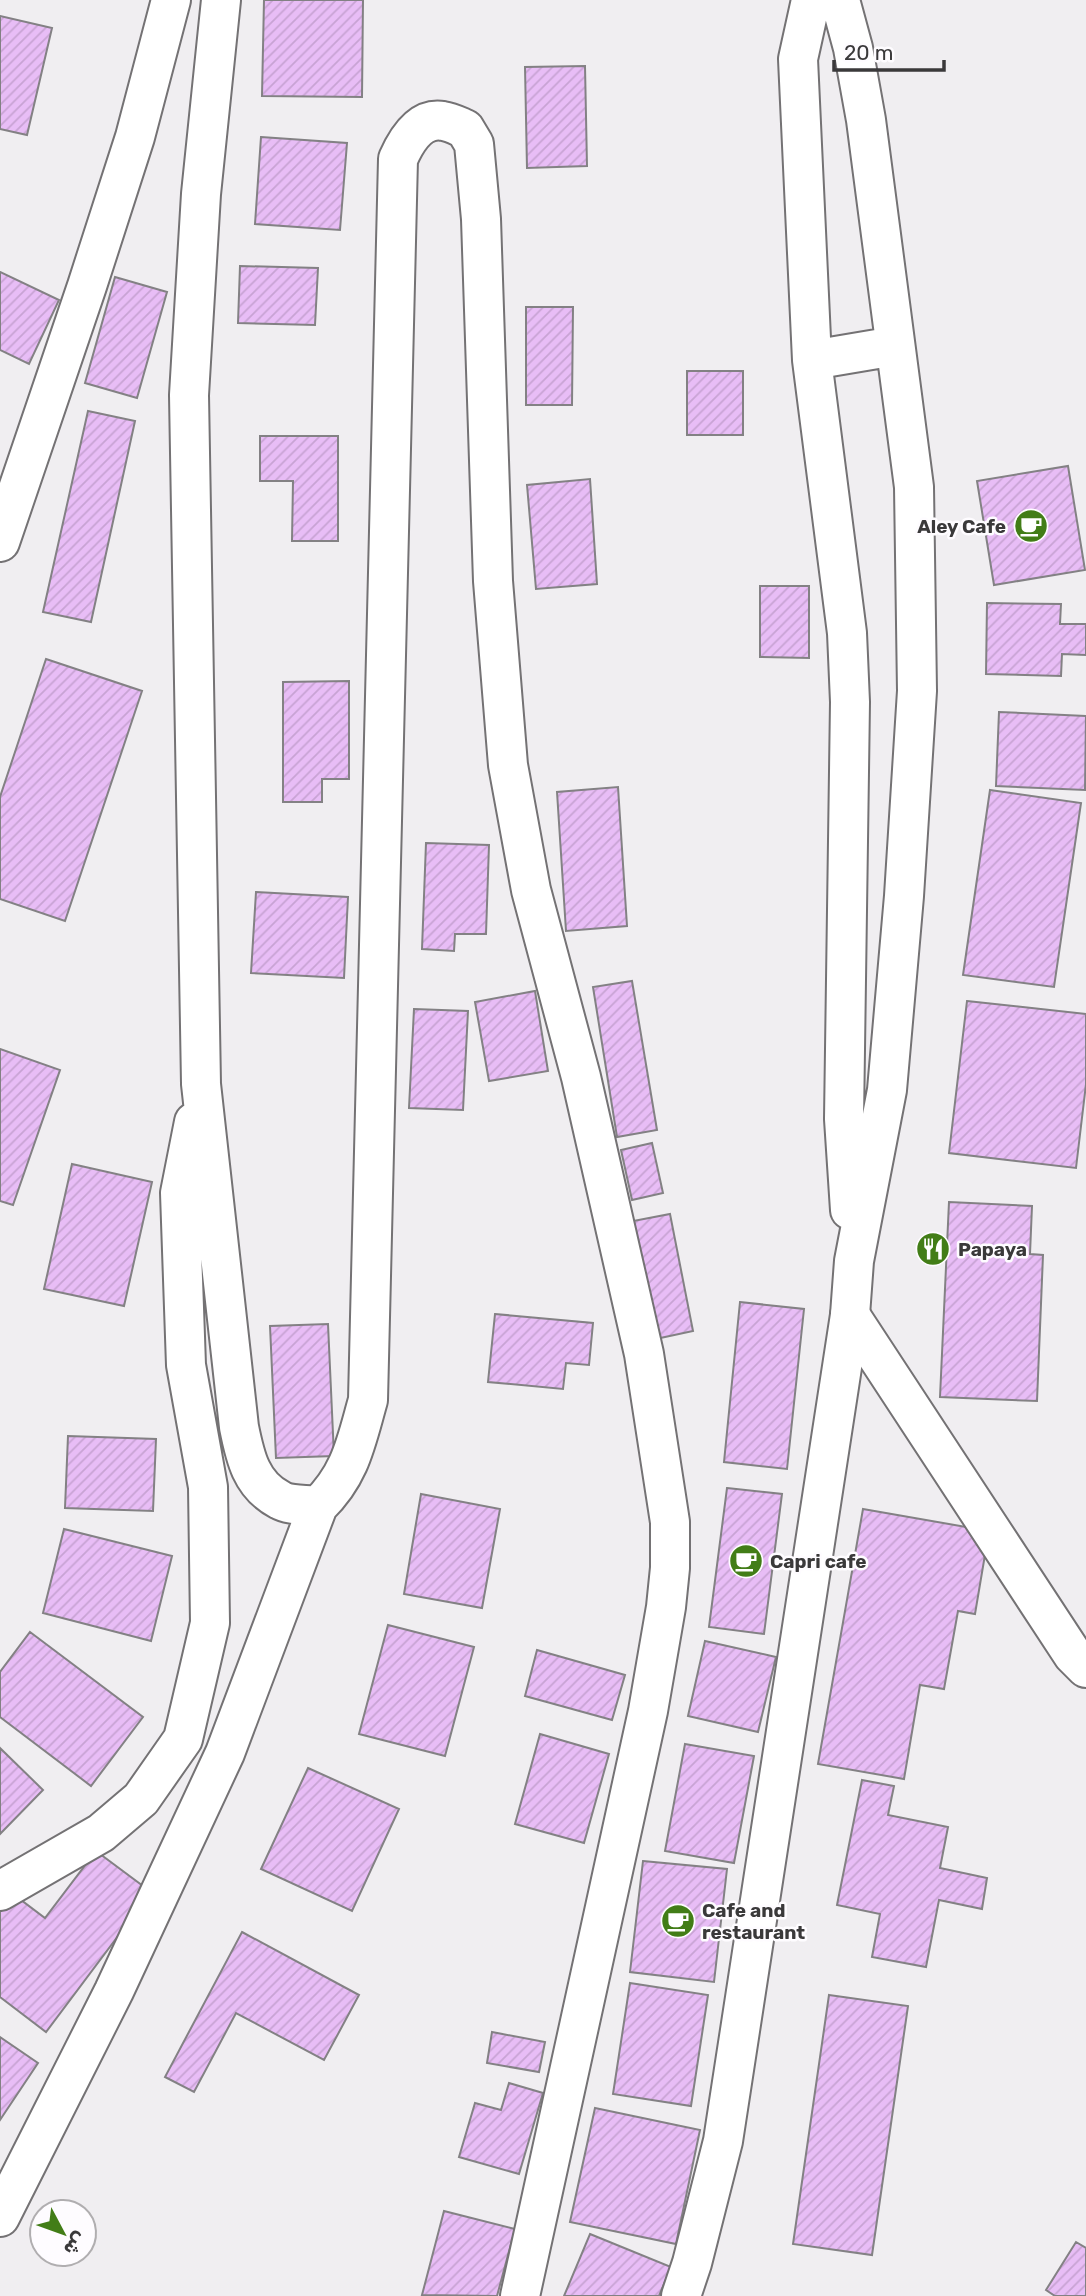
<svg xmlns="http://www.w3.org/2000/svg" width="1086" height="2296" viewBox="0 0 1086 2296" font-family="Rubik,'Noto Sans Arabic',sans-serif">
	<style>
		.building { fill: url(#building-hatch); stroke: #838184; stroke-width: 2 }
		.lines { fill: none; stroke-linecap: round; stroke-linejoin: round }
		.street-casing { stroke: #747274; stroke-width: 42 }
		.primary-casing { stroke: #747274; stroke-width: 42 }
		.street { stroke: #fff; stroke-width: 38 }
		.primary { stroke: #fff; stroke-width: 38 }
		.labels { text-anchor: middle; stroke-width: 5; stroke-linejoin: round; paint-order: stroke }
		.poi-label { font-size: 19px; font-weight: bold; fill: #3a393a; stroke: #fefcff; text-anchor: start }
	</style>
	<defs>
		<pattern id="building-hatch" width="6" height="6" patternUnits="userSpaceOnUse" patternTransform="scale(1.75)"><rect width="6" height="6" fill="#e8bdf6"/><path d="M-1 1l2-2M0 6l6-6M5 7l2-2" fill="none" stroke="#c8a3d4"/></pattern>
	</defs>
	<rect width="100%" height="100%" fill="#f0eef1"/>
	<path class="building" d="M264,0h99l-1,97 -100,-1z
		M0,16l52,12 -25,107 -27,-6z
		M585,66l2,100 -60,2 -2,-101z
		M261,137l86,6 -7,87 -85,-6z
		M240,266l78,2 -3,57 -77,-2z
		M0,272l59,28 -30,64 -29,-14z
		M115,277l52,15 -30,106 -52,-15z
		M526,307h47l-1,98h-46z
		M687,371h56v64h-56z
		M88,411l47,10 -44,201 -48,-10z
		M260,436h78v105h-46l1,-60h-33z
		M1068,466l17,104 -91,15 -17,-104z
		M590,479l7,105 -61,5 -9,-104z
		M760,586h49v72l-49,-1z
		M987,603l74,1 -1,20h26v31l-24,-1 -1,22 -75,-2z
		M46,659l96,32 -77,230 -65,-22v-102z
		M349,681v98h-27v23h-39v-120z
		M999,712l87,4 -1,74 -89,-4z
		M618,787l9,139 -61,5 -9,-139z
		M990,790l91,13 -27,184 -91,-12z
		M426,843l63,2 -3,89h-31l-1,17 -32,-2z
		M256,892l92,5 -4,81 -93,-5z
		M632,981l25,149 -40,7 -24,-150z
		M535,991l13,80 -59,10 -14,-79z
		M967,1001l119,13v70l-10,84 -127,-15z
		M414,1009l54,2 -5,99 -54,-2z
		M0,1049l60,21 -47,135 -13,-4z
		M652,1143l11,50 -31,7 -11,-50z
		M72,1164l80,18 -28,124 -80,-17z
		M949,1202l83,4 -2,48 13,1 -6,146 -97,-4z
		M670,1214l23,117 -42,9 -23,-118z
		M740,1302l64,7 -17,160 -63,-7z
		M495,1314l98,9 -4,42 -23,-2 -3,26 -75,-7z
		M328,1324l6,132 -58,2 -6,-132z
		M68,1436l88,3 -3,72 -88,-3z
		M727,1488l55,6 -18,140 -55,-7z
		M421,1494l79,15 -18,99 -78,-14z
		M863,1509l126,22 -14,83 -17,-3 -14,78 -24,-4 -16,94 -86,-15z
		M64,1529l108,27 -21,85 -108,-28z
		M388,1625l86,22 -29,109 -86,-22z
		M30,1632l113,85 -52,69 -91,-69v-45z
		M705,1641l71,16 -18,75 -70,-16z
		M537,1650l88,25 -13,45 -87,-24z
		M540,1734l69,20 -25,89 -69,-19z
		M685,1744l69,12 -20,107 -69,-12z
		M0,1748l43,42 -43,44z
		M308,1768l91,41 -47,102 -91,-42z
		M862,1780l32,6 -6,29 60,12 -8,41 47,10 -5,31 -43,-9 -13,67 -54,-10 8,-43 -43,-9z
		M96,1851l55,41 -105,140 -46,-35v-95l9,-11 36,27z
		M643,1861l84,8 -13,113 -84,-10z
		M242,1932l117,63 -35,65 -88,-47 -42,79 -29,-15z
		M630,1983l78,12 -17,111 -78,-12z
		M829,1995l79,11 -36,249 -79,-11z
		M492,2032l53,10 -6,30 -52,-9z
		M0,2037l38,26 -38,57z
		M509,2083l34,10 -24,81 -60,-17 16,-54 26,7z
		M595,2108l105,22 -24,114 -106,-22z
		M444,2211l71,18 -18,67 -75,-1z
		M590,2234l81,33 -12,29h-95z
		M1076,2242l10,6v48h-31l-9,-6z"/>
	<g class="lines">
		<g class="street-casing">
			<path id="street" d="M221,0l-20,194 -12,201 12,689 38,343c6,30 12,58 41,73 10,6 27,4 38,6 33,-32 38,-64 50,-106l30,-1241c8,-18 22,-42 45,-38 8,1 15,5 22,8l9,15 7,75 12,362 15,184 23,125 50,187 63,277 26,168v46l-4,39 -18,104 -128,585
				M0,542l87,-256 48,-149 36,-137
				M850,1315l223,340 13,13
				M0,1891l101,-58 40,-34 42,-60 27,-116 -2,-136 -22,-122 -6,-172 14,-71
				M0,2217l114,-226 111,-238 93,-247"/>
		</g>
		<g class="primary-casing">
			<path id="primary" d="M811,0l-13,59 14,301 35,273 3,69 -6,417 6,91
				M812,360l83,-14
				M681,2296l11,-33 31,-122 127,-826 4,-54 33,-171 17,-194 13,-205 -3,-204 -48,-367 -13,-72 -13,-48"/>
		</g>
		<use href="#street" class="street"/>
		<use href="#primary" class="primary"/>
	</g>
	<defs>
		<g id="cafe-disc" transform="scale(1.75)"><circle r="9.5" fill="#427d17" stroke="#fefcff"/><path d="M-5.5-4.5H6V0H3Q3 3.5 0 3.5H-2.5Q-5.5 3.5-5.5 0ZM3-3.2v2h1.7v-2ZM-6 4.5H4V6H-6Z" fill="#fff"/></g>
		<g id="restaurant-disc" transform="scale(1.75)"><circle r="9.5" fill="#427d17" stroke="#fefcff"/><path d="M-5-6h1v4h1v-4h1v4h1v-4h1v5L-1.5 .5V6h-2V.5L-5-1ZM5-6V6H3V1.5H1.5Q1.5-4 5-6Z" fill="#fff"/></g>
	</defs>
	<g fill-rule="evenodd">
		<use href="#cafe-disc" x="1031" y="526"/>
		<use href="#restaurant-disc" x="933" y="1249"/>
		<use href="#cafe-disc" x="746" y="1561"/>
		<use href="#cafe-disc" x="678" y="1921"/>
	</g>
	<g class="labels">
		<g class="poi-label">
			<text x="1006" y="533" text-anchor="end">Aley Cafe</text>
			<text x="958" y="1256">Papaya</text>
			<text x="770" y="1568">Capri cafe</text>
			<text x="702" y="1917">Cafe and<tspan x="702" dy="22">restaurant</tspan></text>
		</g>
	</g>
	<g transform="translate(63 2233) rotate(131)"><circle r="33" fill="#fefcff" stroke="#b0aeb0" stroke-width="2"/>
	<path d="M0-5L12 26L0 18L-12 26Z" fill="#427d17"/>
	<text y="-10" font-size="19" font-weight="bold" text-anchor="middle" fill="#3a393a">ش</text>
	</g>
	<path d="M834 60v10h110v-10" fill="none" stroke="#3a393a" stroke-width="3.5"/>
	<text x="844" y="60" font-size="21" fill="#3a393a" stroke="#fefcff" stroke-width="5" paint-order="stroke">20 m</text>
</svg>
